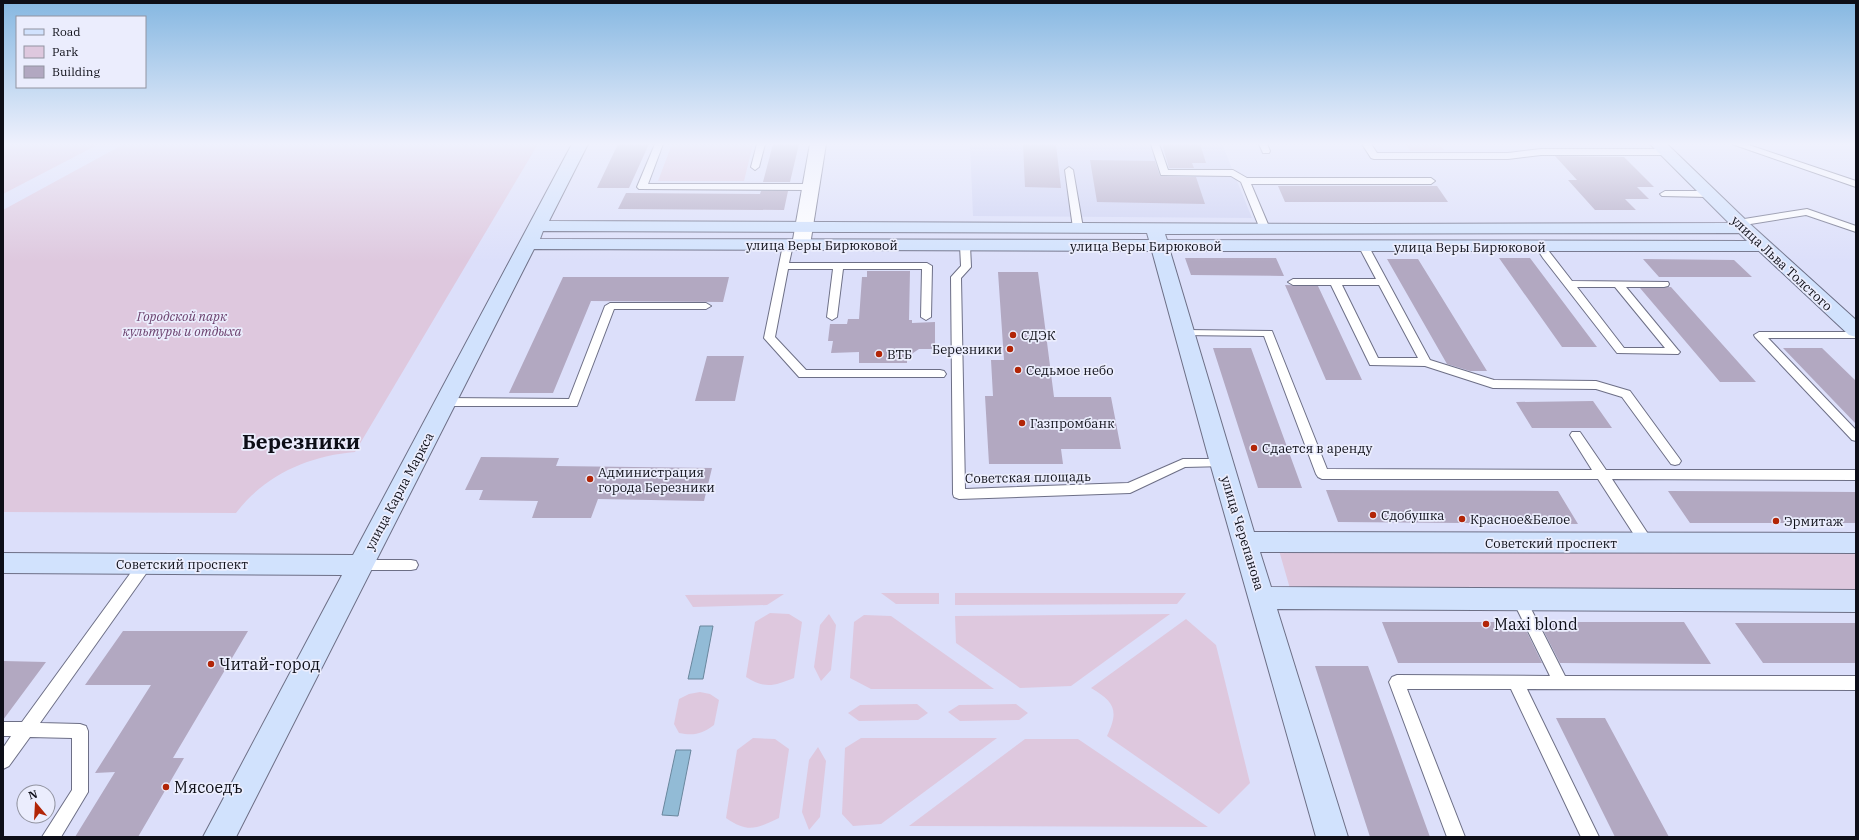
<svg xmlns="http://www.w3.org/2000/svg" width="1859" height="840" viewBox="0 0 1859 840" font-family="'IBM Plex Serif',serif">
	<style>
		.built { fill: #ced2f3 }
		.green { fill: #dec8de }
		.water { fill: #92bbd6; stroke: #6a879d }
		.building { fill: #b2a8c1 }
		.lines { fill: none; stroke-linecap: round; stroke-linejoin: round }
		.lane-casing { stroke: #6d6f86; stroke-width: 2 }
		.street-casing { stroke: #6d6f86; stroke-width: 2 }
		.secondary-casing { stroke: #6d6f86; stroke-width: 2 }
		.lane { fill: #fff; fill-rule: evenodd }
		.street { fill: #fff; fill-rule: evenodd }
		.secondary { fill: #d1e2fd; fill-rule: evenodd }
		.poi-dot { fill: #b22507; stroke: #ebedfd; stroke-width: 1.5 }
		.labels { text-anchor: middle; stroke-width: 3.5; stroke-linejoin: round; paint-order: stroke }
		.street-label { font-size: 13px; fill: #0d0e17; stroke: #ebedfd }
		.park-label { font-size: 13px; font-style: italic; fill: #6b406d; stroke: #ebedfd }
		.poi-label { font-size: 13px; fill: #0d0e17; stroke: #ebedfd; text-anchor: start }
		.near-poi-label { font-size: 16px; fill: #0d0e17; stroke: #ebedfd; text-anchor: start }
		.town-label { font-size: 21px; font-weight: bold; fill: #0d0e17; stroke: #ebedfd }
	</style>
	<rect width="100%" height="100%" fill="#dcdffa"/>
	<path class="built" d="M970,144h252l30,74 -279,-2z"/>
	<path class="green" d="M3,144h96l-96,50z
		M124,144h414l-183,308c-47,4 -90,23 -119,61l-233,-1v-302z
		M672,144h81l-9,37h-86z
		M1406,144h33l5,6 -34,1z
		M1278,547l578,3v44l-565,-2z
		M881,593h58v11h-43z
		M955,593h231l-9,11 -222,1z
		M784,594l-17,11 -74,2 -8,-12z
		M770,613l19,1 13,8 -8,56c-20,8 -29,11 -48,-1l9,-55z
		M829,614l7,11 -5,45 -10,11 -7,-14 6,-42z
		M1170,614l-99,72 -51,2 -64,-45 -1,-27z
		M864,615l27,1 103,73h-123l-21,-11 4,-56z
		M1186,619l30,26 34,138 -31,31 -112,-78c12,-25 8,-34 -16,-48z
		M700,692l10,2 9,6 -5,25c-12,9 -20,11 -35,8l-5,-9 5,-25 10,-5z
		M917,704l11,9 -10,7 -59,1 -11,-8 12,-8z
		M1016,704l12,9 -9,7 -59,1 -12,-9 11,-7z
		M753,738l22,1 14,10 -10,69c-23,11 -31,15 -53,0l11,-68z
		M861,738h136l-116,86 -28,2 -11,-12 3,-66z
		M1025,739h53l130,88 -299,-1z
		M818,747l8,14 -6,56 -11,13 -7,-18 7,-52z"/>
	<path class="water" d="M700,626h13l-10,53h-15z
		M676,750h15l-13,66 -16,-1z"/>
	<path class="building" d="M618,144h31l-20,44h-32z
		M773,144h26l-9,38h-27z
		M1023,144h33l5,44 -36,-1z
		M1162,144h38l6,19h-14l2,5h-25z
		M1555,156l69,1 30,30h-17l12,12h-24l11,11h-41l-27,-30h9z
		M1090,160l65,1 5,15 36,1 9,27 -108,-2z
		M1278,186h159l11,16h-163z
		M761,191h27l-4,19 -166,-1 8,-16 134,1z
		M1185,258h91l8,18 -93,-1z
		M1499,258h31l67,89h-35z
		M1387,259h31l69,112h-17l-23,-7z
		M1643,259l91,1 18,17h-93z
		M867,271h43l-1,49h3v3l23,-1v27h-16l-12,8v6h-48v-11l-28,1 2,-12h-5l2,-17h17l1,-5h11l3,-42h5z
		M998,272h40l16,125h57l10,52h-60l2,15h-74l-4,-68h8l-2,-36h13z
		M563,277h166l-6,25 -132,-1 -38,92h-44z
		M1285,285l33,1 44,94h-36z
		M1671,287l85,95h-36l-80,-94z
		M1213,348h38l51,140h-44z
		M1783,348h39l34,33v43z
		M707,356h37l-9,45h-40z
		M1593,401l19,27h-80l-16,-26z
		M481,457l78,1 -3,8 156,2 -8,33 -106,-2 -7,19h-59l6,-17 -59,-1 4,-10h-18z
		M1326,490l232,1 20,33 -240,-2z
		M1668,491l188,1v31h-166z
		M1382,622h140l20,41h-144z
		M1539,622h145l27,42 -151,-1z
		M1735,623h121v40h-93z
		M123,631h125l-75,127h11l-46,79h-63l40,-65 -20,1 56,-88h-66z
		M3,661l43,1 -43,58z
		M1315,666h53l62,171h-60z
		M1556,718h49l64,119h-54z"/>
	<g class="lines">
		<g class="lane-casing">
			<path id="lane" d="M655,144h8l-15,40h163l5,3 -5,3 -172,-1 -2,-2z
				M757,144h8l-6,23 -4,3 -4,-3z
				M1151,144h8l9,26h65l14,8h184l4,3 -4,3h-180l19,45 -5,3 -5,-3 -19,-47 -10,-6 -70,-1z
				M1259,144h8l3,7 -1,2h-6z
				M1362,144h9l6,9h131l33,-4h123l4,3 -4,3h-123l-33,4h-134l-3,-1z
				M1732,144h14l110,37v6z
				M1069,167l4,3 10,58 -5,3 -5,-3 -8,-58z
				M1665,191h44l5,3 -5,3 -47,-1 -2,-2z
				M1807,209l49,17v6l-50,-17 -68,11 -5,-3 5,-3z
				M788,242l5,3 -4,18h138l5,3 -1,51 -5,3 -5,-3 1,-48h-79l-6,48 -5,3 -5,-3 6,-48h-45l-13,68 31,33h134l4,1 2,3 -2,3h-145l-35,-39 19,-93z
				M965,242l5,3 1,22 -10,11 4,211 163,-6 55,-24h38l4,1 2,3 -2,3 -40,1 -55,26 -171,6 -5,-2 -1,-3 -2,-217 10,-11 -1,-21z
				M1364,244l5,3 61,113 64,20 102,1 34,10 49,67 2,3 -2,3 -4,1 -4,-1 -49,-67 -26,-8 -103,-1 -68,-22 -55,-1 -39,-80h-38l-5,-3 5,-3h83l-17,-32zM1342,285h37l39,73h-40z
				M1541,244l3,1 28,36 96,1 1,2 -1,2 -4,1h-38l52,63 2,2 -2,2 -61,-1 -74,-95 -7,-11zM1577,287h38l50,61h-41z
				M610,303h96l5,3 -5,3h-92l-37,97h-132l-4,-1 -2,-3 2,-3 4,-1 124,1 36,-93z
				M1185,330l87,1 55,138 265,1 -22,-35 2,-3h8l26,38h250v10l-244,-1 42,64 -2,4 -5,1 -5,-1 -44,-68h-276l-4,-2 -2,-3 -52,-138 -83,-1 -1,-2z
				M1759,332h97v6h-88l88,92v11l-4,-1 -97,-103 -1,-2z
				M145,559l5,1 2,4 -2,4 -110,155 40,1 6,2 2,5v61l-27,45h-19l30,-47v-52l-42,-1 -21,29 -6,3v-21l8,-12h-8v-14h19l118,-162z
				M360,560h51l5,1 2,4 -2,4 -5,1h-51l-5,-1 -2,-4 2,-4z
				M1519,593l5,2 41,81h291v14l-329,-1 72,148h-18l-70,-148h-104l58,148h-18l-58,-155 3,-5 5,-2 153,1 -38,-77 2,-4z"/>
		</g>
		<g class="street-casing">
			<path id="street" d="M810,144h16l-16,101 -3,4 -6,1 -6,-1 -3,-4z"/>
		</g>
		<g class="secondary-casing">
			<path id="secondary" d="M572,144h16l-39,77 815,3 365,-1 -79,-79h17l83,80 106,96v17l-7,-2 -90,-84h-589l84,281 602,1v20l-596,-1 11,35 585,3v22l-579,-3 71,228h-32l-106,-374 -58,-212 -618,-2 -298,588h-33l139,-262 -339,-2v-20l350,2zM543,231l604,2 2,7 -609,-1zM1739,233l8,8 -580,-1 -2,-6z"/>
		</g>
		<use href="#lane" class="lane"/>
		<use href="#street" class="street"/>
		<use href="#secondary" class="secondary"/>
	</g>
	<linearGradient id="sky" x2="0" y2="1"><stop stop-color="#85b7e1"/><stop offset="0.55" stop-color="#eff1fd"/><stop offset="1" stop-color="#eff1fd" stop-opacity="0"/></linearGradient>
	<rect width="1859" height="262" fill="url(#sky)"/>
	<g class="poi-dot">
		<circle cx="1013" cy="335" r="4"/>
		<circle cx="1010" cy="349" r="4"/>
		<circle cx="879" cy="354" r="4"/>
		<circle cx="1018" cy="370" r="4"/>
		<circle cx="1022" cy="423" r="4"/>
		<circle cx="1254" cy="448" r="4"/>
		<circle cx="590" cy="479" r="4"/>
		<circle cx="1373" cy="515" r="4"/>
		<circle cx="1462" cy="519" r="4"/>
		<circle cx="1776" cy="521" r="4"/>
		<circle cx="1486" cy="624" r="4"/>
		<circle cx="211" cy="664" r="4"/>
		<circle cx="166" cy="787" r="4"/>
	</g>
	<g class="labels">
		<g class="street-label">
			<text x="822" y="250">улица Веры Бирюковой</text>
			<text x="1146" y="251">улица Веры Бирюковой</text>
			<text x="1470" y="252">улица Веры Бирюковой</text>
			<text transform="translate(1782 263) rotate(43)" y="5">улица Льва Толстого</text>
			<text transform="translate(1028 477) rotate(-1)" y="5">Советская площадь</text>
			<text transform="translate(399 491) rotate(-62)" y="5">улица Карла Маркса</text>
			<text transform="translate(1243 533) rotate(73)" y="5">улица Черепанова</text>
			<text x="1551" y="548">Советский проспект</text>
			<text x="182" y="569">Советский проспект</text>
		</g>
		<g class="park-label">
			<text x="182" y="321">Городской парк<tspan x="182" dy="15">культуры и отдыха</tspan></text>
		</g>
		<g class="poi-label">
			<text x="1021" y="340">СДЭК</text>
			<text x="1002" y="354" text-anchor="end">Березники</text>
			<text x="887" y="359">ВТБ</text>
			<text x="1026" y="375">Седьмое небо</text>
			<text x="1030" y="428">Газпромбанк</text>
			<text x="1262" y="453">Сдается в аренду</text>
			<text x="598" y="477">Администрация<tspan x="598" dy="15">города Березники</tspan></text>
			<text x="1381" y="520">Сдобушка</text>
			<text x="1470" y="524">Красное&amp;Белое</text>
			<text x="1784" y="526">Эрмитаж</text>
		</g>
		<g class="near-poi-label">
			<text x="1494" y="630">Maxi blond</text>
			<text x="219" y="670">Читай-город</text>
			<text x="174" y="793">Мясоедъ</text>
		</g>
		<g class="town-label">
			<text x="301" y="449">Березники</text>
		</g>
	</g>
	<rect width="1859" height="840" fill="none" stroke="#0d0e17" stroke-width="8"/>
	<rect x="16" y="16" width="130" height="72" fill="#ebedfd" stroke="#9294a1"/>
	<rect x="24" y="29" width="20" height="6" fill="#d1e2fd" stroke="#9294a1"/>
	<text x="52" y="36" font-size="12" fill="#0d0e17">Road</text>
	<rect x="24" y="46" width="20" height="12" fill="#dec8de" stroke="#9294a1"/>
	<text x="52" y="56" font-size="12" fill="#0d0e17">Park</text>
	<rect x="24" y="66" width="20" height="12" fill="#b2a8c1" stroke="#9294a1"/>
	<text x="52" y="76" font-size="12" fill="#0d0e17">Building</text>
	<g transform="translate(36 804) rotate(342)"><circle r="19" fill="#ebedfd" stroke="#9294a1"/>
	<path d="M0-3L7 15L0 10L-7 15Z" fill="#b22507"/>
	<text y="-6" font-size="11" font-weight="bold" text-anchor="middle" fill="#0d0e17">N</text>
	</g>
</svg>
